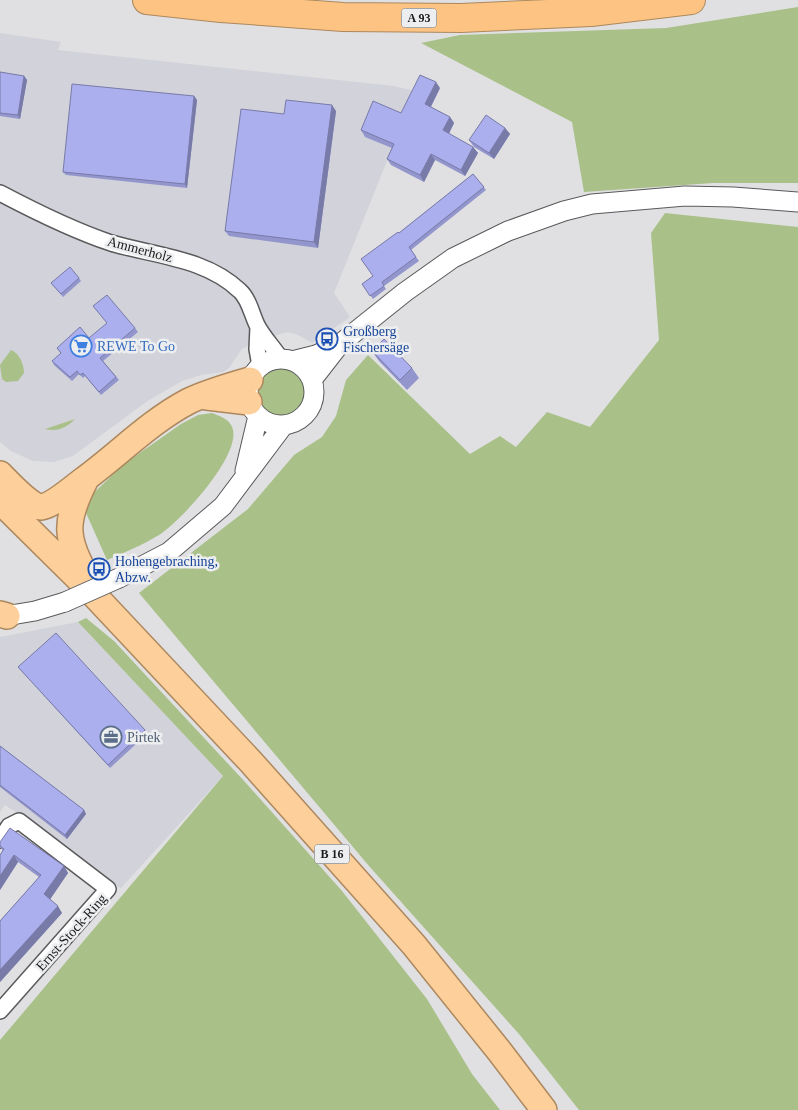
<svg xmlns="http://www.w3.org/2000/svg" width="798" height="1110" viewBox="0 0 798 1110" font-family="'Times New Roman',serif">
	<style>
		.built { fill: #d1d2da }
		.green { fill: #a9c088 }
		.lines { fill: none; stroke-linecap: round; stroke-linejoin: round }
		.minor-casing { stroke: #5a5a5c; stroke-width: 18 }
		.tertiary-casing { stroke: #5a5a5c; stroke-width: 21 }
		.trunk-casing { stroke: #ad885e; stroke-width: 28 }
		.motorway-casing { stroke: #ad885e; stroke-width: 30 }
		.minor { stroke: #fff; stroke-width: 15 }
		.tertiary { stroke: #fff; stroke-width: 19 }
		.trunk { stroke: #fccf9b; stroke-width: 25 }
		.motorway { stroke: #fcc382; stroke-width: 28 }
		.tertiary-bridge-casing { stroke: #5a5a5c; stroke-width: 21; stroke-linecap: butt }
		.tertiary-bridge { stroke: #fff; stroke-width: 19 }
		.wall { fill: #9396cd }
		.shaded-wall { fill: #787aa7 }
		.building { fill: #abafee; stroke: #787aa7 }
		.labels { text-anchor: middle; stroke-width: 5; stroke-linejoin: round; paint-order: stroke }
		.shield { fill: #edeeef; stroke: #5a5a5b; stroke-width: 1 }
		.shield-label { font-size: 12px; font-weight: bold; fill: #1b1b1b }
		.street-label { font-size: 14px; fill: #1b1b1b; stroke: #edeeef }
		.transit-label { font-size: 14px; fill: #164399; stroke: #edeeef; text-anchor: start }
		.shop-label { font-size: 14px; fill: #366cbe; stroke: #edeeef; text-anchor: start }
		.service-label { font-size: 14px; fill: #4e5e75; stroke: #edeeef; text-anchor: start }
	</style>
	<rect width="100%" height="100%" fill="#e0e0e2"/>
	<path class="built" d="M0,33l61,9 -3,8 336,36 21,5 -81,202 16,24 -38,26 -14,-8 -10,-3 -26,7 -20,10 -13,19 -6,4 -22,3 -19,6 -36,21 -73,54 -19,6 -21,-1 -22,-10 -11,-9z
		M78,622l145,154 -102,112 -13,-5 -74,-59 -29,-19 -5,7v-175z"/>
	<path class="green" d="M798,7v176h-85l-129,9 -12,-70 -151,-79 39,-8 206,-7z
		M665,213l133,14v883h-219l-60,-76 -150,-168 -230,-273 109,-84 46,-54 28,-18 14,-21 10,-36 22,-25 102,99 30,-18 16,11 31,-35 43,15 69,-87 -8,-107z
		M11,350c8,3 13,14 13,23l-6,8 -12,1 -4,-3 -2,-14z
		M254 392a26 26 0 1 1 52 0a26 26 0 1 1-52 0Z
		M212,413c7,3 15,5 19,12 16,25 -51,97 -72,110 -16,10 -34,17 -52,25l-25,-56 42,-40 57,-40 17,-9z
		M75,419c-9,9 -17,13 -30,10z
		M86,618l28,23 131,141 97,109 85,108 45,75 28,36h-500v-70l223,-264 -145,-154z"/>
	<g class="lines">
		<g class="minor-casing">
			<path id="minor" d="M0,193c36,19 72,37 111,50 44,13 95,15 129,48 9,8 12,24 17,34 6,12 17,23 24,34
				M258,327l-1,22 3,17
				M0,840l9,-14 10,-5 89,68 -108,122"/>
		</g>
		<g class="tertiary-casing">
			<path id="tertiary" d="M248 392a33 33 0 1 1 66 0a33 33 0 1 1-66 0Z
				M292,361l24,-6 23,-10
				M312,380l28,-36 65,-52 48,-34 55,-27 56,-20 28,-7 93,-8 48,1 65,5
				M245,471l13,-55
				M119,578l50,-26 54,-46 60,-80
				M0,617l35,-6 30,-9"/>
		</g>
		<g class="trunk-casing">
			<path id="trunk" d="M207,397l42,5
				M0,474c8,8 31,33 41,33 11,-1 32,-19 41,-26 36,-26 67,-59 107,-80 19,-9 40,-15 61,-21
				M86,479c-23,44 -21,59 3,102
				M0,501l80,79 171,182 163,183 86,107 44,58
				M0,614l7,2"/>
		</g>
		<g class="motorway-casing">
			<path id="motorway" d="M147,0l74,8 122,9 118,1 130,-6 100,-12"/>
		</g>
		<use href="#minor" class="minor"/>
		<use href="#tertiary" class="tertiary"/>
		<use href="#trunk" class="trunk"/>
		<use href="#motorway" class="motorway"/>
		<g class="tertiary-bridge-casing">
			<path id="tertiary-bridge" d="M65,602l54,-24"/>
		</g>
		<use href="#tertiary-bridge" class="tertiary-bridge"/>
	</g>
	<path class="wall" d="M0,72l24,4 3,4 -7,39 -20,-3z
		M440,88l-9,19 19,10 4,6 -5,11 24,13 5,6 -13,23 -30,-16 -11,22 -33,-17 -4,-6 5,-11 -27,-11 -4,-7 40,-17z
		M194,96l3,4 -10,88 -121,-13 -3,-3z
		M336,111l-18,137 -89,-12 -4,-5 59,-117z
		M505,128l5,6 -16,25 -20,-12 -5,-7z
		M473,174l13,16 -75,60 8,11 -35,25 2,3 -13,10 -11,-15 11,-8 26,-43z
		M79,278l2,3 -18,16 -12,-14z
		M135,328l3,4 -35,29 16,19 -18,15 -16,-19 -2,2 -4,-4 -7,7 -18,-16 -2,-4 9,-8 -4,-5 32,-10z
		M372,351l40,17 7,10 -12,12 -28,-29z
		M18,667l127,63 2,4 -37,34z
		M0,746l84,64 2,4 -19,25 -67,-52z
		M0,842l64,24 4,7 -18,26 12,14 -62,69v-61l39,-44 -21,-15 -18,28v-35l3,-4 -3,-4z"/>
	<path class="shaded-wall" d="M24,76l3,4 -7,39 -2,-4z
		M436,82l4,6 -11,22 -4,-6z
		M194,96l3,4 -10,88 -2,-4z
		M332,105l4,6 -18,137 -4,-6z
		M450,117l4,6 -7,14 -4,-7z
		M505,128l5,6 -16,25 -5,-6z
		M473,147l5,6 -13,23 -4,-6z
		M431,154l4,6 -11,22 -4,-7z
		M84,810l2,4 -19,25 -2,-4z
		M14,855l4,7 -18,28v-14z
		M64,866l4,7 -19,28 -5,-7z
		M58,906l4,7 -62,69v-12z"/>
	<path class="building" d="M0,72l24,4 -6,39 -18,-2z
		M420,75l16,7 -11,22 25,13 -7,13 30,17 -12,23 -30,-16 -11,21 -33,-16 7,-15 -33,-14 12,-29 28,12z
		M72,84l122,12 -9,88 -122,-12z
		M286,100l46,5 -18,137 -89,-11 16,-122 43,5z
		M486,115l19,13 -16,25 -20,-13z
		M473,174l11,13 -75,60 7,10 -34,25 2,4 -14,10 -8,-12 11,-8 -12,-17 37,-27 1,1z
		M70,267l9,11 -18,16 -10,-11z
		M107,295l28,33 -35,30 16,19 -17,15 -16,-19 -3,2 -3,-4 -7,6 -18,-16 9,-8 -4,-5 23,-21 9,11 18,-15 -14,-17z
		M384,339l28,29 -12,12 -28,-29z
		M56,633l89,97 -37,35 -90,-98z
		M0,746l84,64 -19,25 -65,-50z
		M10,828l54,38 -20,28 14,12 -58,64v-49l41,-46 -27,-20 -14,21v-21l4,-6 -4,-3v-4z"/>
	<defs>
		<g id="bus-ring" transform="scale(1.125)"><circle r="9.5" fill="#edeeef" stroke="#1a4fb4" stroke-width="1.5"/><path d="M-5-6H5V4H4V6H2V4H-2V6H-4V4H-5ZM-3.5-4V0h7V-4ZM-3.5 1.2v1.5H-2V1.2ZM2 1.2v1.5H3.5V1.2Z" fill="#1a4fb4"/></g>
		<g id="supermarket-ring" transform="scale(1.125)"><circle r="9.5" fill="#edeeef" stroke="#3f7fe0" stroke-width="1.5"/><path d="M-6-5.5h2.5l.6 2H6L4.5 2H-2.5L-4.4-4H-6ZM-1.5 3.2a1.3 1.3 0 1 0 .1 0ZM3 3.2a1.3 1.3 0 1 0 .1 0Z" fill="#3f7fe0"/></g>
		<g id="office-ring" transform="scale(1.125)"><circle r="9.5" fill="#edeeef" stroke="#5c6f8a" stroke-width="1.5"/><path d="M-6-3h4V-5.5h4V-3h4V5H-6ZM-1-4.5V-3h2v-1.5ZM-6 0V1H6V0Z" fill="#5c6f8a"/></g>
	</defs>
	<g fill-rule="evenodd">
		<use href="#bus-ring" x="327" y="339"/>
		<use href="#supermarket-ring" x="81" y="346"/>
		<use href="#bus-ring" x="99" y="569"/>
		<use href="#office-ring" x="111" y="737"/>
	</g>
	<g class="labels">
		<g class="shield">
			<rect x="401.5" y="8.5" width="35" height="19" rx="4"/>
			<rect x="314.5" y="844.5" width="35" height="19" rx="4"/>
		</g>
		<g class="shield-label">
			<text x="419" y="22">A 93</text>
			<text x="332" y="858">B 16</text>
		</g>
		<g class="street-label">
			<text transform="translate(140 249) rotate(15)" y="5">Ammerholz</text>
			<text transform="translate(71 932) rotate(-48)" y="5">Ernst-Stock-Ring</text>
		</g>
		<g class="transit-label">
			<text x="343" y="336">Großberg<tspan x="343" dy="16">Fischersäge</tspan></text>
			<text x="115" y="566">Hohengebraching,<tspan x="115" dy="16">Abzw.</tspan></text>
		</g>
		<g class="shop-label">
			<text x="97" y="351">REWE To Go</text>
		</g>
		<g class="service-label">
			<text x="127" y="742">Pirtek</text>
		</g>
	</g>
</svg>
